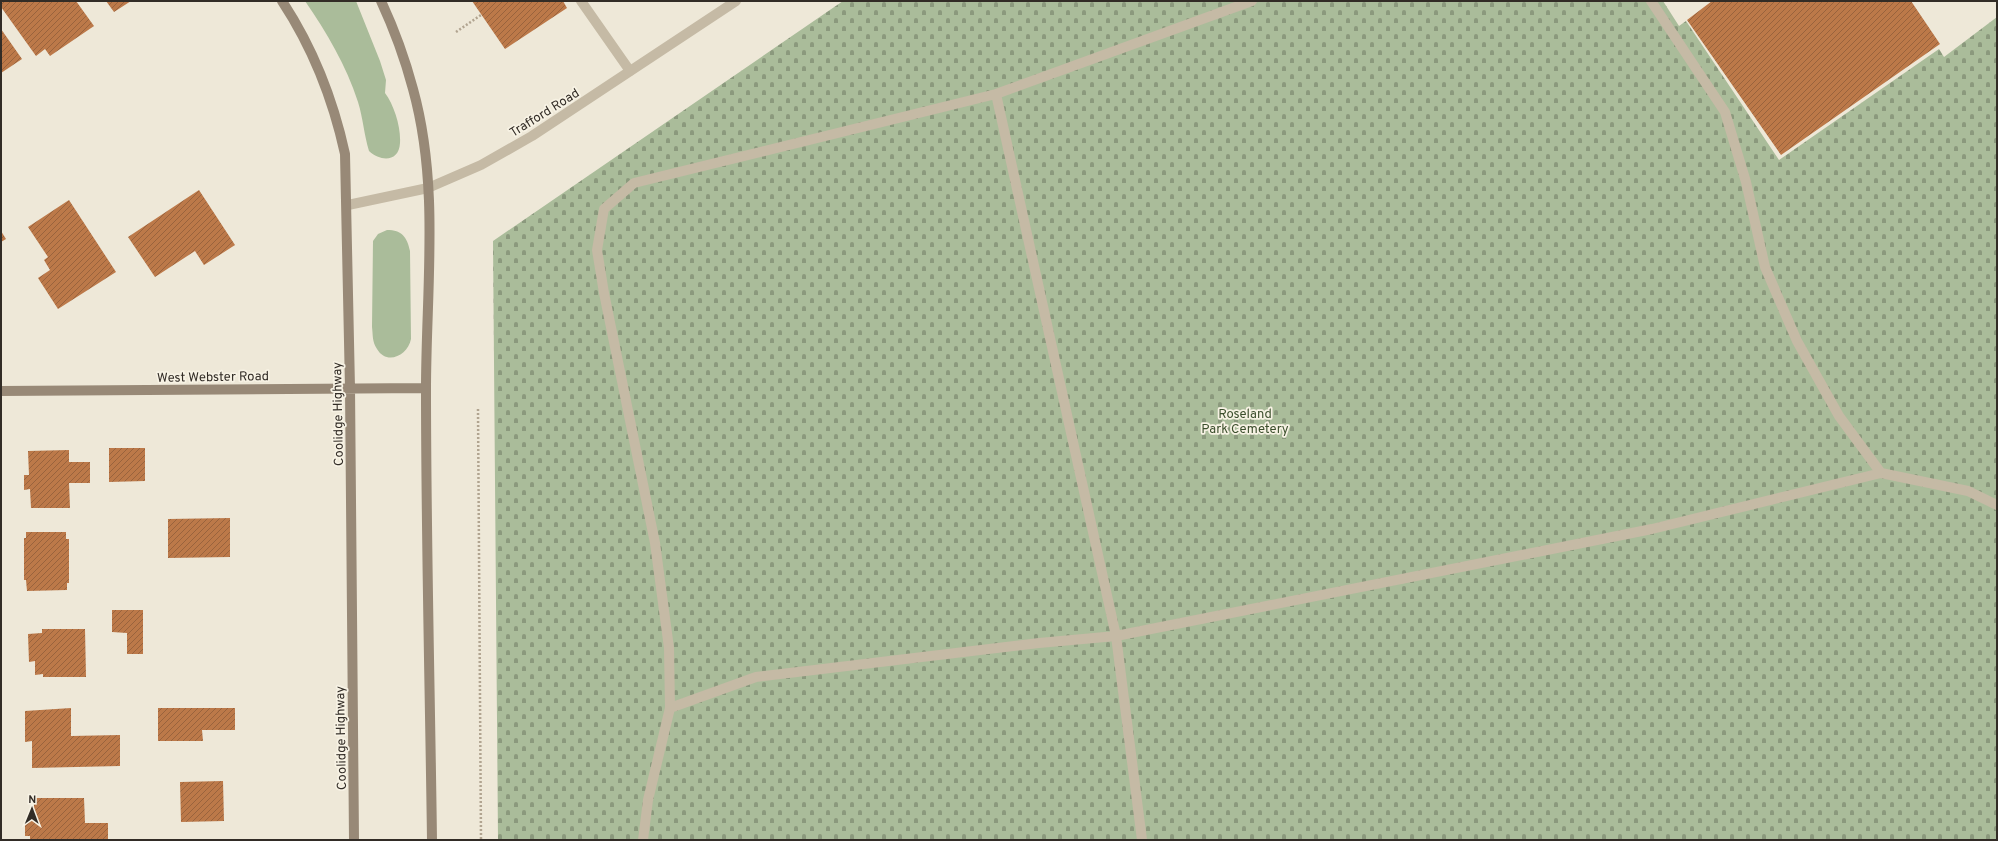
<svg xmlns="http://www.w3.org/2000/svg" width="1998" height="841" viewBox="0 0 1998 841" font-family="Overpass,sans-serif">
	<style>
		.grass { fill: #aabc9a }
		.cemetery { fill: url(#cemetery-stones) }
		.building { fill: url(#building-hatch) }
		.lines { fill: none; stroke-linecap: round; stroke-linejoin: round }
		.path { stroke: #b1a490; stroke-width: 2.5; stroke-dasharray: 2 2; stroke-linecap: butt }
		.lane { stroke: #c5baa5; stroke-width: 10 }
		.street { stroke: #c5baa5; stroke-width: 10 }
		.secondary { stroke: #988977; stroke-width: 10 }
		.labels { text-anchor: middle; stroke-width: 3.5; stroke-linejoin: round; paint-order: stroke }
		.street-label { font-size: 13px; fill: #322c26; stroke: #f7f2e4 }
		.park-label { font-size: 13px; fill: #3b4e2c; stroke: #f7f2e4 }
	</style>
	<defs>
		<pattern id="cemetery-stones" width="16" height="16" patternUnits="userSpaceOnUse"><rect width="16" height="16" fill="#aabc9a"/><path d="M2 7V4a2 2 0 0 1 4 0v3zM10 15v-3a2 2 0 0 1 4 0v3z" fill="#8b997d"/></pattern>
		<pattern id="building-hatch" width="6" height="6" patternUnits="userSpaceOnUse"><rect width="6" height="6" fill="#bc7949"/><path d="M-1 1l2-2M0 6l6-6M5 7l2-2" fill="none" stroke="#99633d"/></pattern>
	</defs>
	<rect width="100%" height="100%" fill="#eee8d8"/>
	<path class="grass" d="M305,1h51l24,60 6,19 -1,13c9,12 16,34 15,50 -1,19 -19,19 -31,8 -5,-16 -6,-33 -11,-49 -12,-37 -31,-69 -53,-101z
		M387,230c15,0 20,7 23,21l1,88c-3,16 -24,27 -34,10 -5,-7 -4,-14 -5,-22l1,-86 5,-7z"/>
	<path class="cemetery" d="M843,1h820l16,25 7,-5 93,139 160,-111 5,8 53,-40v823h-1499l-5,-599z"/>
	<path class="building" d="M1,1h75l18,25 -44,30 -5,-7 -9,7 -35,-49z
		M106,1h25l-17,11z
		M472,1h91l4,7 -62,41z
		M1712,1h199l29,43 -159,111 -94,-135z
		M1,29l21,30 -21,14z
		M199,190l36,55 -31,20 -9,-14 -40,26 -27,-40z
		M69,200l47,72 -58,37 -20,-31 12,-8 -6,-10 4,-3 -20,-30z
		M1,231l5,8 -5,3z
		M109,448h36v33l-36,1z
		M69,450v12h21v21h-21l1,25h-39l-1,-19 -6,1v-15h5l-1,-24z
		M230,518v39l-62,1v-39z
		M26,532h40v7h3v44h-2v7l-40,1 -1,-11h-2v-42h2z
		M112,610h31v44h-16v-21l-15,-1z
		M42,629h43l1,48h-43v-3l-8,1v-14l-6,1 -1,-28 14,-1z
		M71,708v28l49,-1v31l-88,2v-27l-7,1v-31z
		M158,708h77v22h-33l1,11h-45z
		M223,781l1,40 -43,1 -1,-40z
		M34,798h50l1,25h23v17h-78v-4h-5v-16h9z"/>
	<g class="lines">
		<path class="path" d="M456,32l25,-17
			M478,409l3,431"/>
		<path class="lane" d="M581,1l49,70
			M1651,1l74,111 21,70 19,85 32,74 42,75 42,57
			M996,94l120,542 26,204
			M670,708l86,-31 283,-34 77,-7 536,-107 229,-56 87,18 29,14
			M643,840l5,-40 22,-92 -1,-60 -14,-105 -51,-250 -7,-43 7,-41 30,-26 362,-89 256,-93"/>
		<path class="street" d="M348,205l80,-17 53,-23 51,-29 204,-135"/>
		<path class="secondary" d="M282,1c31,47 51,98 63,153l5,234 4,452
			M381,1c13,28 24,58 32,88 27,97 13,201 13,300 0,151 4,301 6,451
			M1,391l425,-3"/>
	</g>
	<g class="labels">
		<g class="street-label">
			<text transform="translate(544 112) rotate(-32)" y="5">Trafford Road</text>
			<text transform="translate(213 376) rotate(-1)" y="5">West Webster Road</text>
			<text transform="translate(337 414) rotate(-91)" y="5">Coolidge Highway</text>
			<text transform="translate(340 738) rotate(-91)" y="5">Coolidge Highway</text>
		</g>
		<g class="park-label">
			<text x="1245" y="418">Roseland<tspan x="1245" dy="15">Park Cemetery</tspan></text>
		</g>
	</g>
	<rect width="1998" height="841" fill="none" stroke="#322c26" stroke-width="4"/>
	<g transform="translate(32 809) rotate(1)" stroke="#f7f2e4" stroke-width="3" paint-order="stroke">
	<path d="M0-3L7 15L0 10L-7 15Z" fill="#322c26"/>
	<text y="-6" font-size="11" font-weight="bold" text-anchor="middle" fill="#322c26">N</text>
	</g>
</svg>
